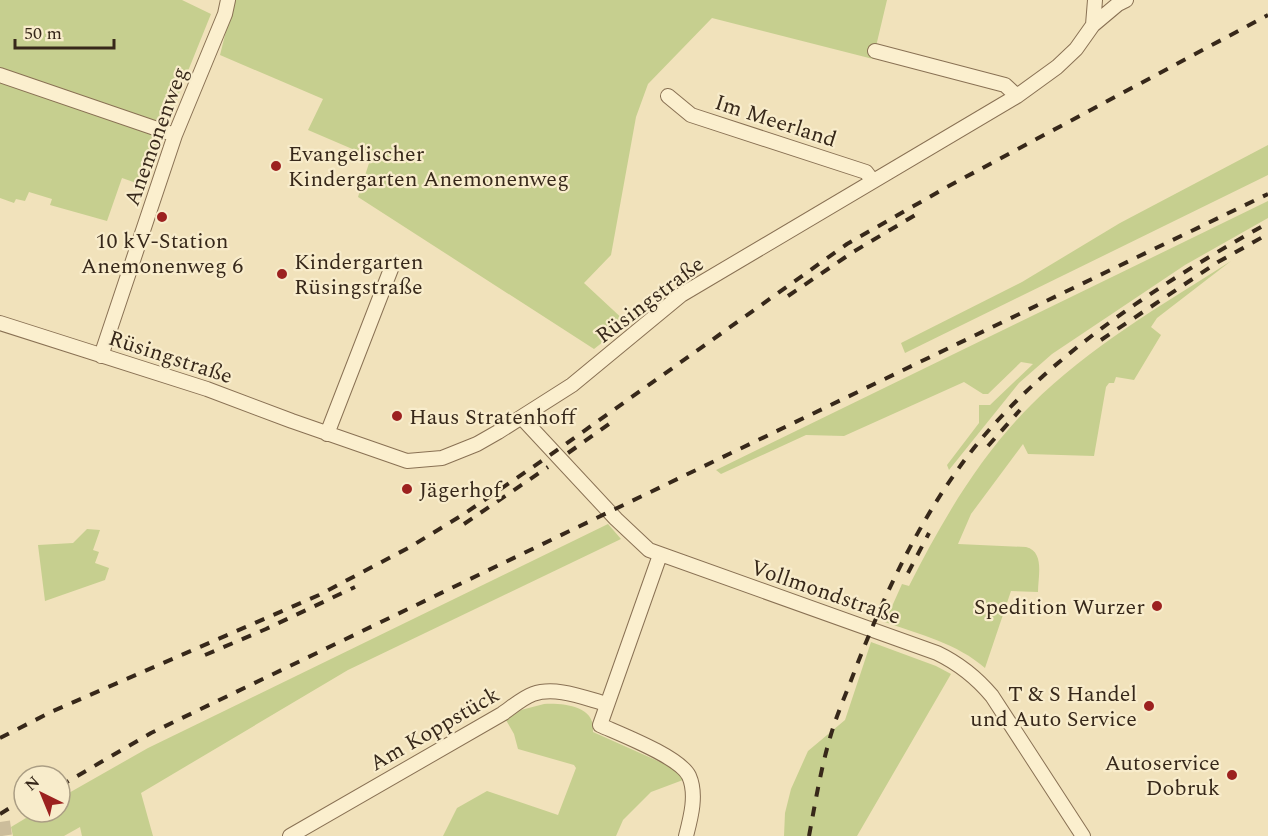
<svg xmlns="http://www.w3.org/2000/svg" width="1268" height="836" viewBox="0 0 1268 836" font-family="Spectral,serif">
	<style>
		.green { fill: #c6cf8f }
		.lines { fill: none; stroke-linecap: round; stroke-linejoin: round }
		.secondary-tunnel { stroke: #ccbd9b; stroke-width: 20; stroke-dasharray: 20 10; stroke-linecap: butt }
		.street-casing { stroke: #897154; stroke-width: 16 }
		.street { stroke: #fbefce; stroke-width: 14 }
		.rail { stroke: #37281a; stroke-width: 4; stroke-dasharray: 10 10; stroke-linecap: butt }
		.poi-dot { fill: #9c211f; stroke: #f8eccb; stroke-width: 2 }
		.labels { text-anchor: middle; stroke-width: 4.5; stroke-linejoin: round; paint-order: stroke }
		.street-label { font-size: 22px; fill: #37281a; stroke: #f8eccb }
		.poi-label { font-size: 22px; fill: #37281a; stroke: #f8eccb; text-anchor: start }
	</style>
	<rect width="100%" height="100%" fill="#f1e2bb"/>
	<path class="green" d="M0,0h182l29,14 -69,171 -20,-7 -15,43 -57,-16 2,-6 -23,-7 -4,9 -9,-2 -2,4 -14,-5z
		M231,0h656l-14,59 -161,-41 -64,66 -12,33 -25,138 -27,28 43,40 -33,26 -236,-152 13,-40 -63,-27 15,-31 -103,-44 8,-32z
		M1268,145v30l-363,178 -4,-10 121,-61 98,-59z
		M1268,201v17l-83,47 -133,89 -33,29 -70,87 -2,-5 32,-42v-18h11l43,-41 -12,-2 -33,32h-5l-19,-12 -120,54 -38,-1 -85,39 -5,-4z
		M1231,261l-74,57 -6,9 10,8 -27,45 -18,-3 -2,6h-5l-3,4 -12,69 -66,-2 -5,-10 -52,70 -13,30 68,3c19,5 12,29 12,45l-27,-1 -26,77c-27,-24 -66,-34 -100,-46l17,-38 7,2c33,-65 70,-129 122,-181 58,-58 131,-100 200,-144z
		M608,524l13,15 -273,131 -207,123 12,43h-71l-2,-9 -16,9h-51l-2,-9 25,-15h24v-14l88,-50z
		M87,529l13,1 -7,20 6,2 -4,11 14,5 -4,12 -60,21 -7,-56 35,-2z
		M871,642l65,24 15,8 -94,162h-73l1,-23 6,-24 17,-38 37,-31z
		M544,704c20,-1 52,2 49,28l85,38 5,10 -32,12 -28,28 -7,16h-173l14,-28 30,-17 71,24 18,-47 -2,-3 -56,-16 -4,-15 -8,-14 15,-10z"/>
	<g class="lines">
		<path class="secondary-tunnel" d="M0,822l2,14"/>
		<g class="street-casing">
			<path id="street" d="M1093,25l25,-21 8,-4
				M875,51l130,34 12,11
				M0,75l175,60
				M668,96l23,19 175,57 6,8
				M0,323l207,66 85,32 115,40 35,-3 35,-14 21,-12 74,-47 109,-90 336,-199 40,-29 19,-18 17,-24 2,-25
				M101,356l74,-221 50,-121 3,-14
				M522,418l94,101 33,31 288,103c23,11 39,24 55,43l91,140
				M327,434l64,-165
				M660,555l-60,170c20,9 80,32 89,51 8,18 2,41 -3,60
				M290,836l212,-122c9,-6 20,-16 31,-20 23,-8 51,4 74,10"/>
		</g>
		<use href="#street" class="street"/>
		<path class="rail" d="M788,296l65,-44 69,-41
			M1101,340l117,-78 50,-28
			M988,446l32,-36
			M568,453l44,-31
			M464,524l84,-57
			M908,573l21,-40
			M205,655l61,-26 89,-42
			M0,738l53,-27 266,-116 91,-48 54,-33 82,-56 301,-214 100,-57 321,-172
			M60,786l91,-53 1117,-539
			M0,814l24,-15
			M809,836c7,-37 13,-75 25,-111 6,-18 14,-36 21,-55 34,-88 78,-180 143,-250 74,-80 175,-144 270,-197"/>
	</g>
	<g class="poi-dot">
		<circle cx="276" cy="166" r="6"/>
		<circle cx="162" cy="217" r="6"/>
		<circle cx="282" cy="274" r="6"/>
		<circle cx="397" cy="416" r="6"/>
		<circle cx="407" cy="489" r="6"/>
		<circle cx="1157" cy="606" r="6"/>
		<circle cx="1149" cy="706" r="6"/>
		<circle cx="1232" cy="775" r="6"/>
	</g>
	<g class="labels">
		<g class="street-label">
			<text transform="translate(776 120) rotate(18)" y="8">Im Meerland</text>
			<text transform="translate(155 136) rotate(-70)" y="8">Anemonenweg</text>
			<text transform="translate(649 299) rotate(-37)" y="8">Rüsingstraße</text>
			<text transform="translate(171 356) rotate(18)" y="8">Rüsingstraße</text>
			<text transform="translate(826 591) rotate(19)" y="8">Vollmondstraße</text>
			<text transform="translate(434 728) rotate(-30)" y="8">Am Koppstück</text>
		</g>
		<g class="poi-label">
			<text x="288" y="161">Evangelischer<tspan x="288" dy="25">Kindergarten Anemonenweg</tspan></text>
			<text x="162" y="248" text-anchor="middle">10 kV-Station<tspan x="162" dy="25">Anemonenweg 6</tspan></text>
			<text x="294" y="269">Kindergarten<tspan x="294" dy="25">Rüsingstraße</tspan></text>
			<text x="409" y="424">Haus Stratenhoff</text>
			<text x="419" y="497">Jägerhof</text>
			<text x="1145" y="614" text-anchor="end">Spedition Wurzer</text>
			<text x="1137" y="701" text-anchor="end">T &amp; S Handel<tspan x="1137" dy="25">und Auto Service</tspan></text>
			<text x="1220" y="770" text-anchor="end">Autoservice<tspan x="1220" dy="25">Dobruk</tspan></text>
		</g>
	</g>
	<g transform="translate(42 794) rotate(317)"><circle r="28" fill="#f8eccb" stroke="#ab9e84" stroke-width="1.5"/>
	<path d="M0-4.5L10 22L0 15L-10 22Z" fill="#9c211f"/>
	<text y="-9" font-size="16" font-weight="bold" text-anchor="middle" fill="#37281a">N</text>
	</g>
	<path d="M15 39v9h99v-9" fill="none" stroke="#37281a" stroke-width="3"/>
	<text x="24" y="39" font-size="18" fill="#37281a" stroke="#f8eccb" stroke-width="4.5" paint-order="stroke">50 m</text>
</svg>
